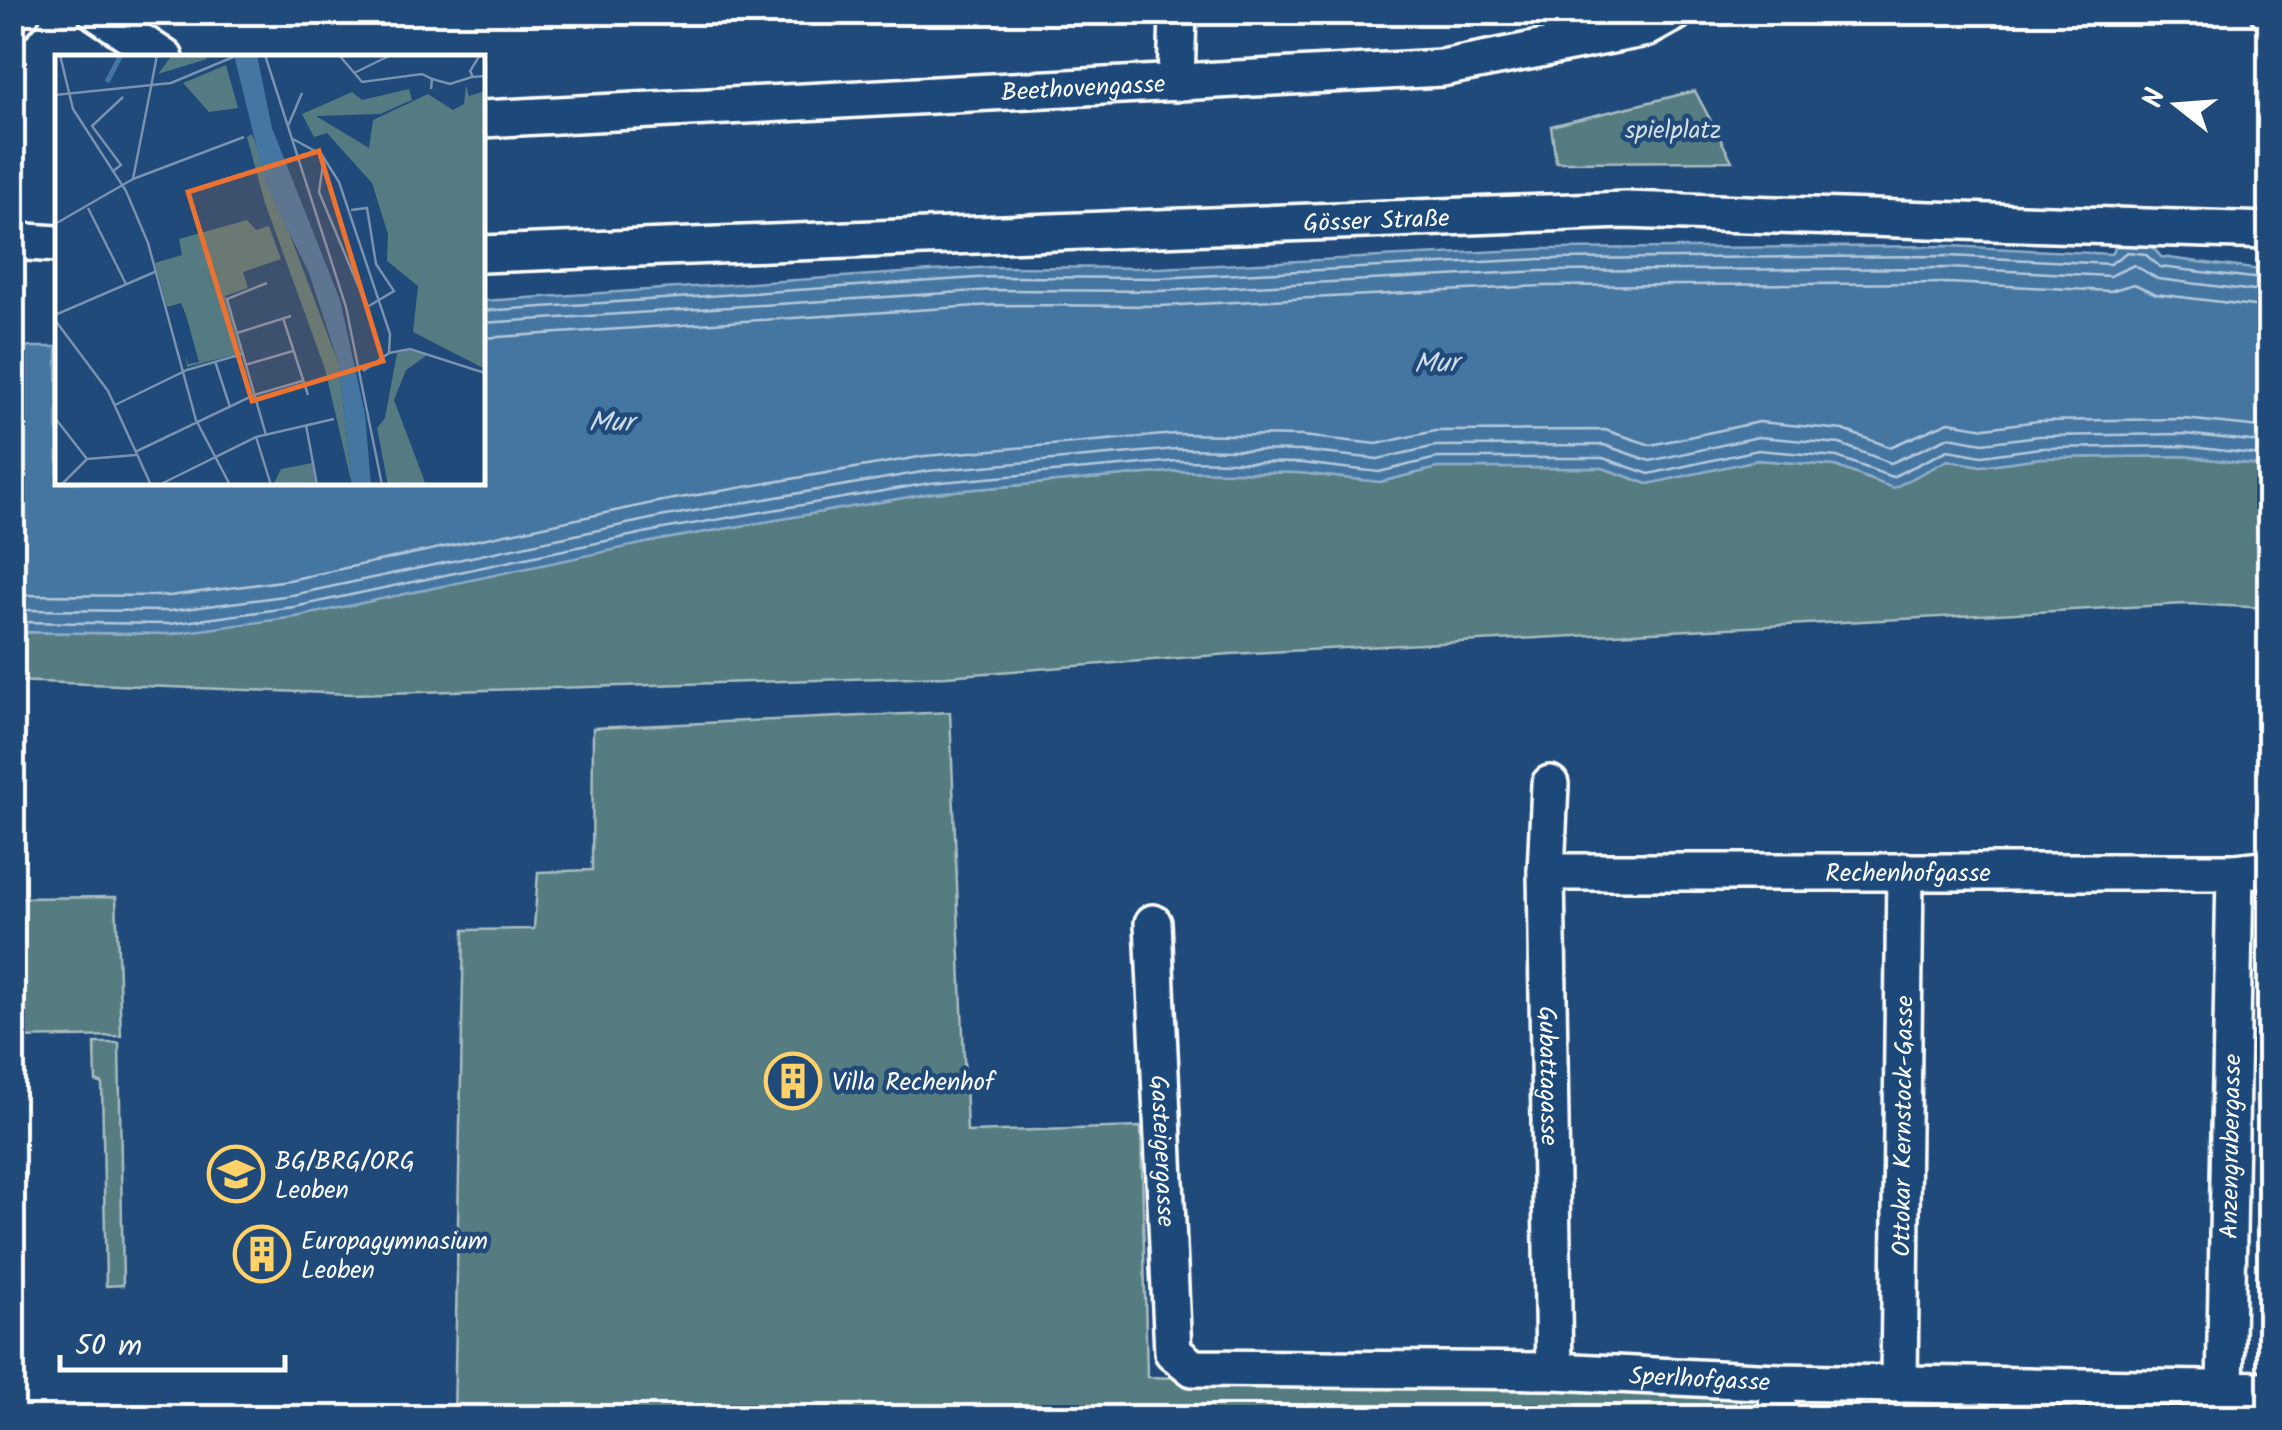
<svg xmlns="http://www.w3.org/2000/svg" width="2282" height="1430" viewBox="0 0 2282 1430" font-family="Kalam,sans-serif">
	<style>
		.green { fill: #547b81; stroke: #aabdc0; stroke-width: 2.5 }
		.water { fill: #4576a2; stroke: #8fadc7; stroke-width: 2.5 }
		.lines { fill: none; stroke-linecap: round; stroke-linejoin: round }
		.shore { stroke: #b5c8da; stroke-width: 2.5 }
		.street-casing { stroke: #fff; stroke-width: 42 }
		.street { stroke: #1f4a7a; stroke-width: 35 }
		.labels { text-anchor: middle; stroke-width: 9; stroke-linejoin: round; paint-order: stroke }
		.street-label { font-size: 25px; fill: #fff; stroke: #1f4a7a }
		.park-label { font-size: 25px; fill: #d4dee0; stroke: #1f4a7a }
		.poi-label { font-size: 25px; fill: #fff; stroke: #1f4a7a; text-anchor: start }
		.water-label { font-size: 28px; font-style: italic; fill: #d0dde8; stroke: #1f4a7a }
		.inset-river { fill: none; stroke: #4576a2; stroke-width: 5 }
		.inset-road { fill: none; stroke: #7992af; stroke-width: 2.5 }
		.view { fill: #eb7230; fill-opacity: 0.15; stroke: #eb7230; stroke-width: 5 }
		.inset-edge { fill: none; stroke: #fff; stroke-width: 5 }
	</style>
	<rect width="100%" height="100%" fill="#1f4a7a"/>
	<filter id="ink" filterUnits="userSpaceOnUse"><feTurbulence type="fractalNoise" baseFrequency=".01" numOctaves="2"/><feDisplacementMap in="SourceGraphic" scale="20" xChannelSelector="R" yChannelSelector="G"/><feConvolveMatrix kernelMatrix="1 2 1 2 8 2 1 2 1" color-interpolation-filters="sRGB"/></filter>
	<g filter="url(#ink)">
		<path class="green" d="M1695,91l37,70 -176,1 -5,-36z
			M2183,456l86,10v142l-83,-4 -955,50 -284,22 -594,18 -340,-13v-49l158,2 494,-95 267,-46 247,-22 121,2 80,9 57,-14h166l45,16 109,-24 78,6 58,22 55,-28 33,6 59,-8z
			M950,712l17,420 174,-5 6,250 616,18v23h-1309l10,-488 70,-1 4,-57 54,-2 1,-142z
			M116,897l5,139 -108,2v-140z
			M95,1043h24l4,242 -17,1 -4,-203 -6,-1z"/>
		<path class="water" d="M2119,241l32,3 10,13 108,14v195l-86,-10 -143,2 -59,8 -33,-6 -55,28 -58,-22 -78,-6 -109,24 -45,-16h-166l-57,14 -80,-9 -121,-2 -247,22 -267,46 -369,78 -125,17 -158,-2 -1,-285h45l1,135h424l1,-181 509,-34 167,1 382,-19 408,-3 162,8z"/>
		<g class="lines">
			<path class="shore" d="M482,311l510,-34 167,1 382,-19 407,-3 162,8 17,-12 18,2 15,13 110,13
				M482,323l511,-33 166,1 383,-20 406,-3 162,8 24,-11 24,14 112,14
				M482,338l511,-33 167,1 382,-20 406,-3 162,8 24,-7 22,10 114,14
				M12,595l157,1 120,-16 368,-78 268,-46 250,-22 127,2 75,8 58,-13 170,-1 46,15 108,-23 84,8 47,17 59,-25 36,6 53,-7 146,-2 86,9
				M12,610l158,1 122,-16 368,-78 268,-46 248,-22 126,2 76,8 58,-13 168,-1 46,16 108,-24 82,7 51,19 58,-26 34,6 56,-7 145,-2 86,9
				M12,622l158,2 124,-17 369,-78 267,-46 247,-22 124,2 78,9 58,-14h166l46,16 109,-24 79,7 55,20 56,-27 34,6 58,-8 143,-2 87,10"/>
			<g class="street-casing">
				<g id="street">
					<path d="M96,12l69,46"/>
					<path d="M2269,12l1,1"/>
					<path d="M12,23l10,-11"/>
					<path d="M1176,83l2,-71"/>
					<path id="s1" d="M482,119l960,-51 205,-40 29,-16"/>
					<path d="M12,241l46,3"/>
					<path id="s2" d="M482,254l1143,-44 645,21"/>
					<path id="s3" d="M1550,784l-4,88 8,499"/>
					<path id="s4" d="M1546,872h689l35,-4"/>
					<path id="s5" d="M1153,923l20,429 20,16 361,3 224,11 492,8"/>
					<path id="s6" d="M1899,1384l6,-513"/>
					<path d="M1777,1418l1,-36"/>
					<path id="s7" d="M2230,1418l-5,-28 10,-518"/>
				</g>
			</g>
			<use href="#street" class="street"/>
		</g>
	</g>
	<defs>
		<g id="building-ring" transform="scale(2.875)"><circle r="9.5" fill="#1f4a7a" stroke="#ffd166" stroke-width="1.5"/><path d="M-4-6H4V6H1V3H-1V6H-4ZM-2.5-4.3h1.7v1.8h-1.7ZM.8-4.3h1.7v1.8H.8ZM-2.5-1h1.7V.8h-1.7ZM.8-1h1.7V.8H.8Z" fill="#ffd166"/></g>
		<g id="school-ring" transform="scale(2.875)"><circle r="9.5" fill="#1f4a7a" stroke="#ffd166" stroke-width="1.5"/><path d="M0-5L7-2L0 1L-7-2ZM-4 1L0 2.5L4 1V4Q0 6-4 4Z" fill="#ffd166"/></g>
	</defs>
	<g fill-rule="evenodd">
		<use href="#building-ring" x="793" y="1081"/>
		<use href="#school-ring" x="236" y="1174"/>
		<use href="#building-ring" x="262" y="1254"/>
	</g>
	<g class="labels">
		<g class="street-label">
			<text dy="9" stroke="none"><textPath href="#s1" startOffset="602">Beethovengasse</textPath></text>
			<text dy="9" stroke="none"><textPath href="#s2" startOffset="895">Gösser Straße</textPath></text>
			<text dy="9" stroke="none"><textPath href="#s4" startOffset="362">Rechenhofgasse</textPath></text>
			<text dy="9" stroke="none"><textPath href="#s3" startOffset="292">Gubattagasse</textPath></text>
			<text dy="9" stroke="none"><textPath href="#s6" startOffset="258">Ottokar Kernstock-Gasse</textPath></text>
			<text dy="9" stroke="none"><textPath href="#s7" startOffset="272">Anzengrubergasse</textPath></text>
			<text dy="9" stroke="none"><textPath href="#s5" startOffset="228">Gasteigergasse</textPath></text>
			<text dy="9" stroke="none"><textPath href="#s5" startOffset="962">Sperlhofgasse</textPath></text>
		</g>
		<g class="park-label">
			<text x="1673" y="138">spielplatz</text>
		</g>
		<g class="poi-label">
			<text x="832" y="1090">Villa Rechenhof</text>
			<text x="275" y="1169">BG/BRG/ORG<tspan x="275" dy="29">Leoben</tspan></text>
			<text x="301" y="1249">Europagymnasium<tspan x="301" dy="29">Leoben</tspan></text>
		</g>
		<g class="water-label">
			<text transform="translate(1436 362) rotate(-2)" y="10">Mur</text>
			<text x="611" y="431">Mur</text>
		</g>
	</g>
	<g transform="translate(55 55)">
		<rect width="430" height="430" fill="#1f4a7a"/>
		<path d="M117,0h32l3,4 -49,15zM171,10l12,43 -29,4 -26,-29zM411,30l3,11 16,-5v278l-72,-37 5,-46 -31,-25 1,-27 -16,-51 -45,-50 -13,4 -12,-23 50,-22 10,8 47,-11 3,11 -32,14 -64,2 53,32 4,-28 55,-26 25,16 11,-6zM197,79l87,231 13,120 -27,-116 -60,-166 -18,-66zM192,165l9,10 13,-4 12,33 -38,13 5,16 -23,8 16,57 -54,14 -1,-11 2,8 11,-2 -13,-47 -5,-12 -14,4 -12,-44 27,-8 -3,-16zM354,295l18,5 -21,15 -12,30 32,85h-38l-11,-57 8,-10 12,-65zM257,408l4,22h-43l8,-16z" fill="#547b81"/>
		<path d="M179,0h23l15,73 68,172 25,114 6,71h-19l-13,-120 -30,-92 -43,-88z" fill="#4576a2"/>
		<path class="inset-river" d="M52,27l14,-27"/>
		<path class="inset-road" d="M5,0l13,54 53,82 22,52 48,177 34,65M210,0l81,252 36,178M284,0l23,27 60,-8 10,5 -1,10M425,0l-10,16 3,6 12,-1M299,18l37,-18M377,24l18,5 22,-7M96,32l6,-32M0,40l116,-12 67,-28M233,71l14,-33M238,84l29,16 17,27 51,152 -1,19 -26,18M269,102l-5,35 48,115 27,-16 -18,-27 -9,-56 -16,2M57,117l9,-7 -29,-39 31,-29M78,124l111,-42M33,153l38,76M0,169l78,-45 18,-92M0,260l102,-44M228,263l25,77M0,265l53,71 43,94M182,278l54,-17M334,298l21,-4 75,24M160,306l15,46M190,310l48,-14M60,350l72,-35 55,-16M0,363l32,41M251,370l11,60M211,380l-39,-136 40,-16M201,382l15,48M80,397l119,-57 48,-14M6,430l26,-26 49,-4M104,430l97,-48 78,-18"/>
		<path class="view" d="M264,96l64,210 -131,40 -64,-209z"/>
		<rect width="430" height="430" class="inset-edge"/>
	</g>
	<rect width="2282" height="1430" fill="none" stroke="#1f4a7a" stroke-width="50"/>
	<rect x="25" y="25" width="2232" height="1380" fill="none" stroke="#fff" stroke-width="4" filter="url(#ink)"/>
	<g transform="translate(2177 105) rotate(287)" stroke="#1f4a7a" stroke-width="8" paint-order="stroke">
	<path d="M0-8L18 38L0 25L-18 38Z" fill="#ffffff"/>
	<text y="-15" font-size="28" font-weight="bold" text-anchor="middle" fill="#ffffff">N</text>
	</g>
	<path d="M60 1355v15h225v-15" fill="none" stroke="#ffffff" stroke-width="5"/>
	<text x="75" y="1355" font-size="30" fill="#ffffff" stroke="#1f4a7a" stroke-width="8" paint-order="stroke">50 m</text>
</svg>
